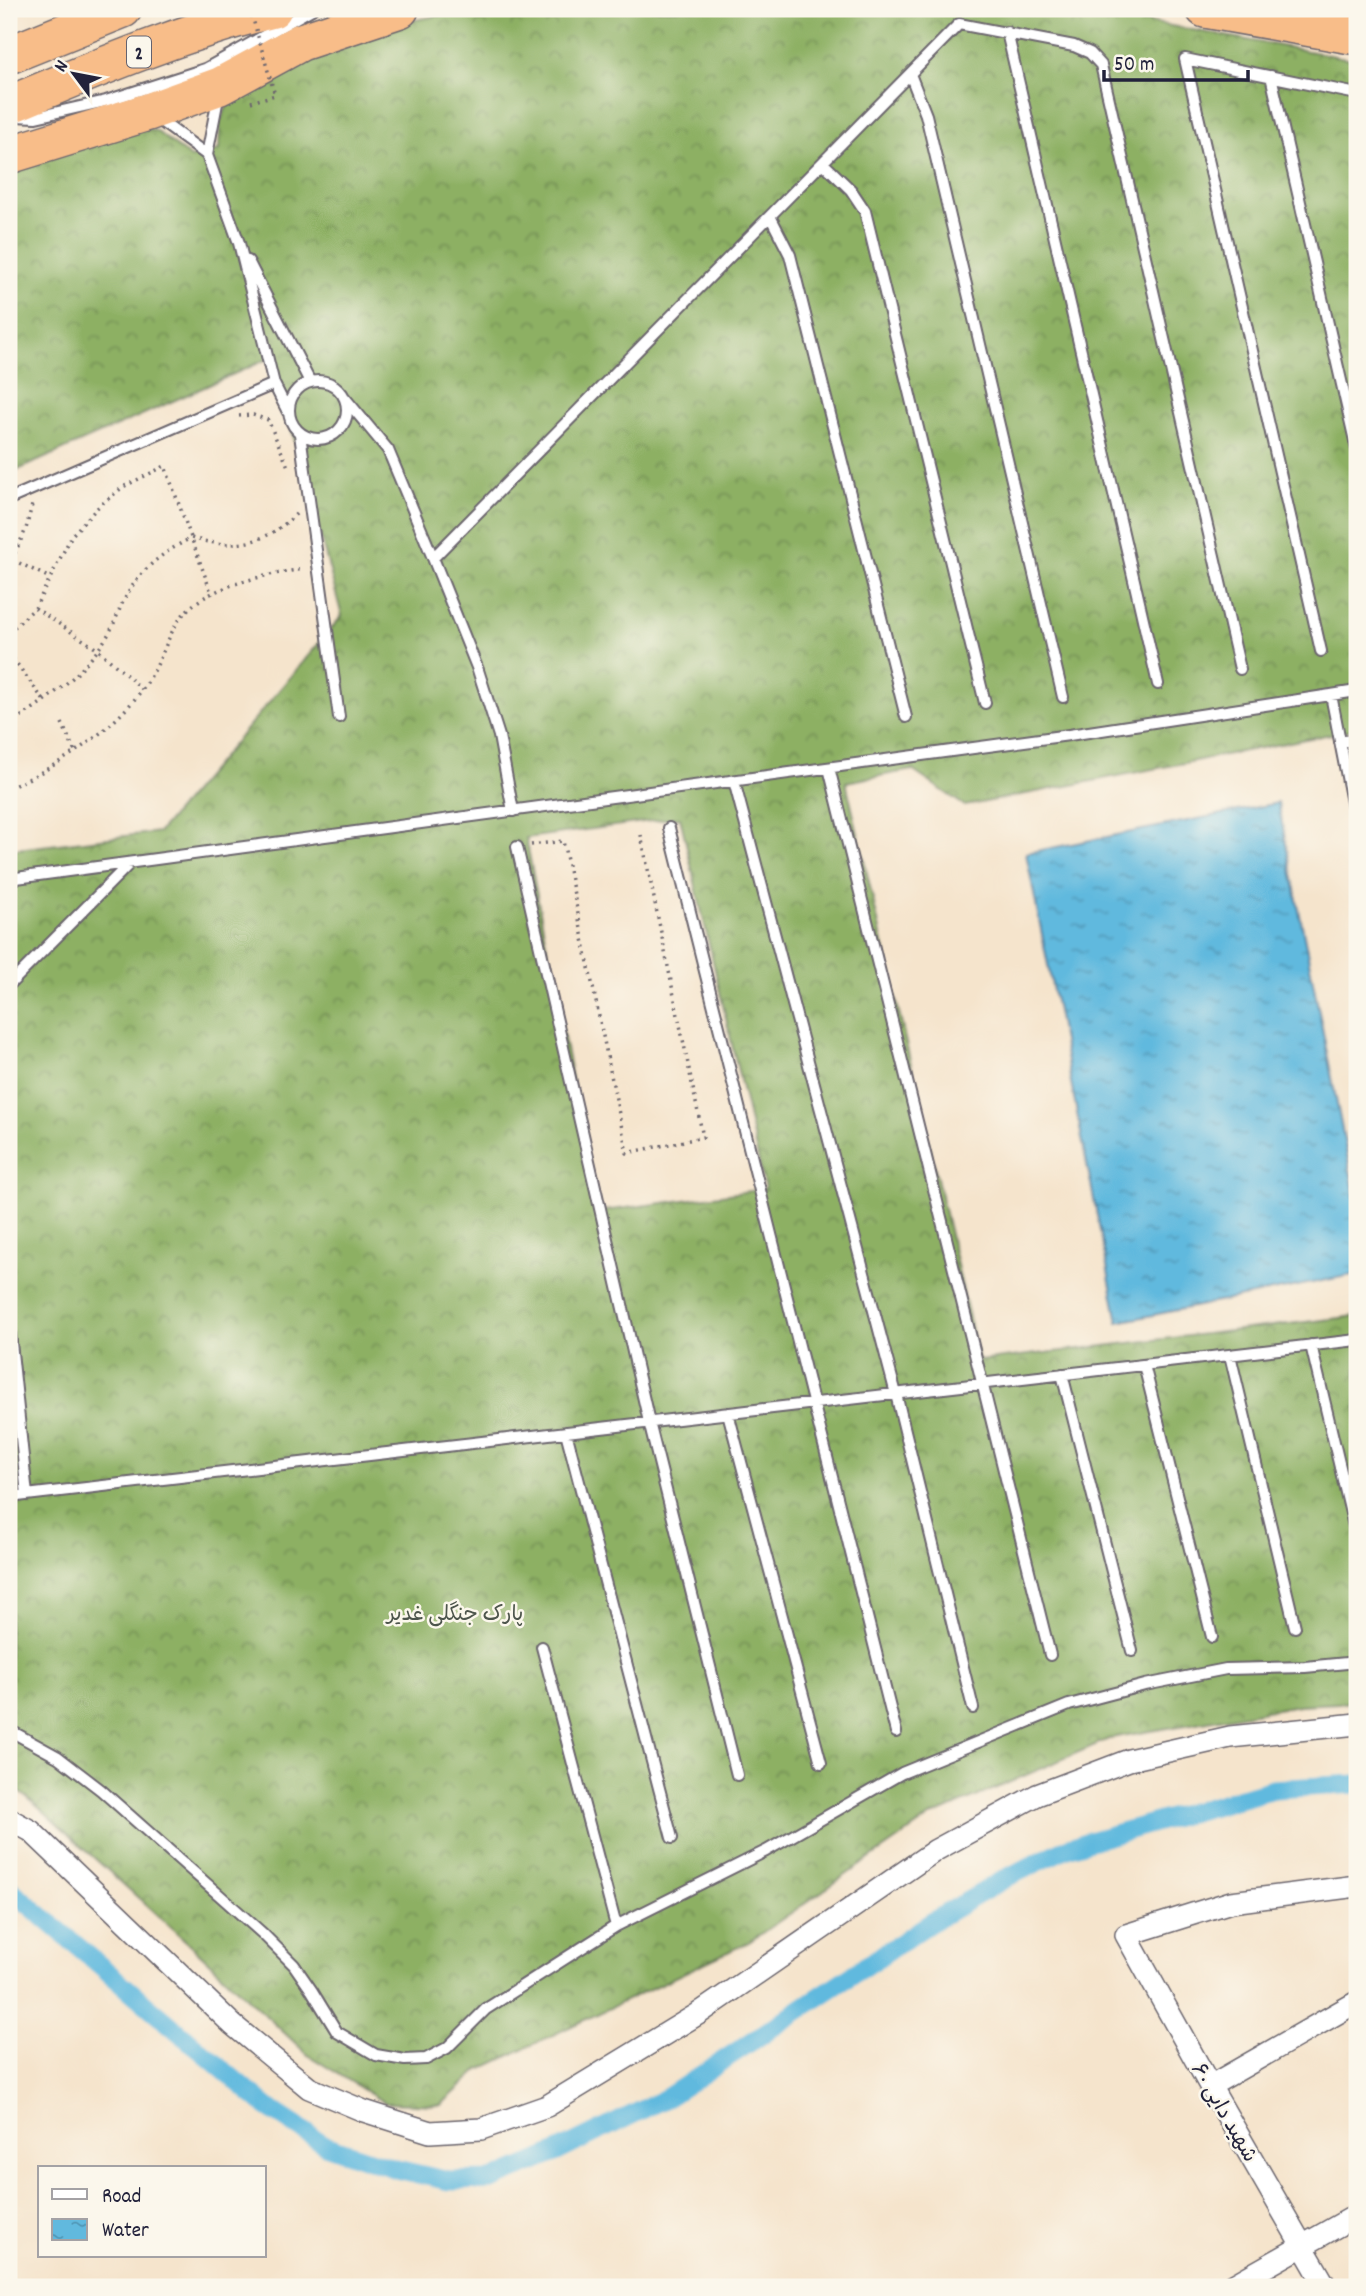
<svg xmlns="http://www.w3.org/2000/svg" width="1366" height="2296" viewBox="0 0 1366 2296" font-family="Dekko,'Playpen Sans Arabic',sans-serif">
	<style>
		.forest { fill: url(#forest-crowns); stroke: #586950; stroke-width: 2; fill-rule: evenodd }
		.water { fill: url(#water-ripples); stroke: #426e8c; stroke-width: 2 }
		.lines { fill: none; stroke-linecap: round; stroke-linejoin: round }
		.canal { stroke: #61b9de; stroke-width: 19 }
		.service-casing { stroke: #6c666e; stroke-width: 14 }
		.minor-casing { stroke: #6c666e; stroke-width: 24 }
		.trunk-casing { stroke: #6c666e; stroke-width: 40 }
		.path { stroke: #6c666e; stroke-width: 3.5; stroke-dasharray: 2 5; stroke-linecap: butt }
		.service { stroke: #fff; stroke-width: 10 }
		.minor { stroke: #fff; stroke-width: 21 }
		.trunk { stroke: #f8bd89; stroke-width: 37 }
		.path-bridge { stroke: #6c666e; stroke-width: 3.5; stroke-dasharray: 2 5; stroke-linecap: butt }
		.labels { text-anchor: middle; stroke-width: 5; stroke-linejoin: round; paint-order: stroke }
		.shield { fill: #fbf7ec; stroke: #636270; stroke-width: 2 }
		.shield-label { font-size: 19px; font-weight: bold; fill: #22223b }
		.park-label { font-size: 21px; fill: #4d554c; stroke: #fbf7ec }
		.street-label { font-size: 21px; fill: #22223b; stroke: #fbf7ec }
	</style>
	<defs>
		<pattern id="forest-crowns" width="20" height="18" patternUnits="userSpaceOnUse" patternTransform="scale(1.75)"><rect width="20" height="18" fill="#8db064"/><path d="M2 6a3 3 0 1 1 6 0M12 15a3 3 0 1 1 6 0" fill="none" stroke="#738f54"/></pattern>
		<pattern id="water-ripples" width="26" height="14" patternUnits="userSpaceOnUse" patternTransform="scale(1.75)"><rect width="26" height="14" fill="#61b9de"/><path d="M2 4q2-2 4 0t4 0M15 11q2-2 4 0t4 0" fill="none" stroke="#5096b5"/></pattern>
	</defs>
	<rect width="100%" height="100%" fill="#fbf7ec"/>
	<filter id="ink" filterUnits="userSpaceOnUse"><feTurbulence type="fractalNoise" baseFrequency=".0143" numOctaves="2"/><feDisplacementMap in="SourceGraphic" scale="14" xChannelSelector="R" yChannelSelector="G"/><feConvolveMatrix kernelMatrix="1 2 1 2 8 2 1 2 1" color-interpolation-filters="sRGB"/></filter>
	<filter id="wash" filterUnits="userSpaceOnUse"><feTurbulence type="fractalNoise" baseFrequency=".00686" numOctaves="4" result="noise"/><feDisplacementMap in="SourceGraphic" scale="28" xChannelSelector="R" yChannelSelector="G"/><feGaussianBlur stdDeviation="1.57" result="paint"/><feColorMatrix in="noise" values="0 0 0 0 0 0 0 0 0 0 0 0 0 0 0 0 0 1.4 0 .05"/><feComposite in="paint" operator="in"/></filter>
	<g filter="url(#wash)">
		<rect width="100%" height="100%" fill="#f5e4cc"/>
		<path class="forest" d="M474,9h605l278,51v669l-392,77 -53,-36 -66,12 133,579 378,-45v386l-58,3 -188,33 -181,79 -181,125 -270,128 -38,35 -56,-2 -77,-48 -111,-104 -170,-154 -18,-10v-937l150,-18 183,-216 -70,-259 -263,117v-308l131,-40 16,5 35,27 28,-8 1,-29 15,-31 153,-65zM680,817l85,372 -168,23 -71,-374z"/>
		<path class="water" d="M1278,803l79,403v68l-239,48 -92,-469z"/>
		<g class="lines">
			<path class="canal" d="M9,1888l258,219 58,38 71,24 53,12 43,-1 61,-26 115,-57 262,-174 78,-46 61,-30 204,-58 84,-5"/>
		</g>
	</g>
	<g filter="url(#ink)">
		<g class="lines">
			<g class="service-casing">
				<path id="service" d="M1007,32l151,652
					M910,74l16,41 137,582
					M1271,76l86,374
					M219,93l-12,62 32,88 35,141 14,28
					M15,116l21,1 70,-16 99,-32 107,-60
					M155,117l52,38
					M823,163l28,27 14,21 120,492
					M770,216l20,39 116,462
					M248,261l62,121
					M289 410a29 29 0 1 1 58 0a29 29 0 1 1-58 0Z
					M344,397l44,53 45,108 45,112 21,66 14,75
					M300,434l39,283
					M9,499l265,-115
					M433,558l526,-534 115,22 16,7 11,12 139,604
					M1321,651l-136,-592 172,35
					M1331,695l26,133
					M1340,742l17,-3
					M829,768l221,887
					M734,781l162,613 77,314
					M669,828l227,904
					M517,847l132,575 88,353
					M9,879l1060,-144 288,-44
					M9,985l121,-122
					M9,1323l18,172
					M1311,1345l46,194
					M1230,1355l65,272
					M1144,1365l68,272
					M1062,1374l70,277
					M728,1413l93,350
					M566,1432l106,406
					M9,1497l1348,-157
					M542,1647l74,279
					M9,1730l49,27 43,33 161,143 32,32 18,26 25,41 39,23 29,5 21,-1 21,-11 39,-39 130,-83 150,-75 136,-78 167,-68 76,-20 81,-16 79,-2 52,-5"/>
			</g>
			<g class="minor-casing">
				<path id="minor" d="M9,1819l22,12 202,194 76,63 55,23 66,21 51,-3 66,-23 151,-92 238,-164 101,-55 92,-35 101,-23 127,-13
					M1210,2086l147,-84
					M1230,2287l127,-72
					M1326,2287l-116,-201 -84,-151 105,-33 126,-16"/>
			</g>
			<g class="trunk-casing">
				<path id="trunk" d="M1205,9l152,27
					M9,55l114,-46
					M9,105c86,-36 173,-73 264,-96
					M9,155l139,-43 72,-26 81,-44 99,-33"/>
			</g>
			<path class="path" d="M251,102l24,-7
				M239,416l14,-1 15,5 21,49
				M13,560l37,18
				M9,566l17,-37 6,-24
				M35,608l62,41 45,40
				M9,632l26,-24 37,-73 25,-27 26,-21 42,-21 47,129
				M9,653l36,49
				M62,723l13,29
				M9,724c36,-22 74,-49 97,-86 7,-10 11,-23 16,-34 16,-33 38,-50 69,-66 44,12 74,7 107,-26
				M9,788c53,-24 109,-59 141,-110 15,-24 20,-55 43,-73 28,-22 77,-31 111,-36
				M531,845l32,-4 64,312 76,-16 -62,-302"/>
			<use href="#service" class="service"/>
			<use href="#minor" class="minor"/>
			<use href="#trunk" class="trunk"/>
			<path class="path-bridge" d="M250,9l25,86"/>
		</g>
	</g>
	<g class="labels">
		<rect class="shield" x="127" y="36.5" width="24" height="31" rx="5"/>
		<g class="shield-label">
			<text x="139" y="59">2</text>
		</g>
		<g class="park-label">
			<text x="455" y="1620">پارک جنگلی غدیر</text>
		</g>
		<g class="street-label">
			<text transform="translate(1225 2112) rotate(60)" y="7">شهید دایی ۶۰</text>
		</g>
	</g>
	<rect width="1366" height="2296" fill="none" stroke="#fbf7ec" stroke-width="35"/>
	<rect x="38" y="2166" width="228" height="91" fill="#fbf7ec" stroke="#a4a2a5" stroke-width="2"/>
	<rect x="52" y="2189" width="35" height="10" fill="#ffffff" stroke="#a4a2a5" stroke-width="2"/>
	<text x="102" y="2202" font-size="21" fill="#22223b">Road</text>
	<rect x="52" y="2219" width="35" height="21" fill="url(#water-ripples)" stroke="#a4a2a5" stroke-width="2"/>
	<text x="102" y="2236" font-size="21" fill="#22223b">Water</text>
	<g transform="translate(74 74) rotate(302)" stroke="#fbf7ec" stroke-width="5" paint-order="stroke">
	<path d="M0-5L12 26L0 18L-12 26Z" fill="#22223b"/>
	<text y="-10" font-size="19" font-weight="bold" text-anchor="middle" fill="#22223b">N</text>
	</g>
	<path d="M1104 70v10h144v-10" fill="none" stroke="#22223b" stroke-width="3.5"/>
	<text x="1114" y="70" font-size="21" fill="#22223b" stroke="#fbf7ec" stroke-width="5" paint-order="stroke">50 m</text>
</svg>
